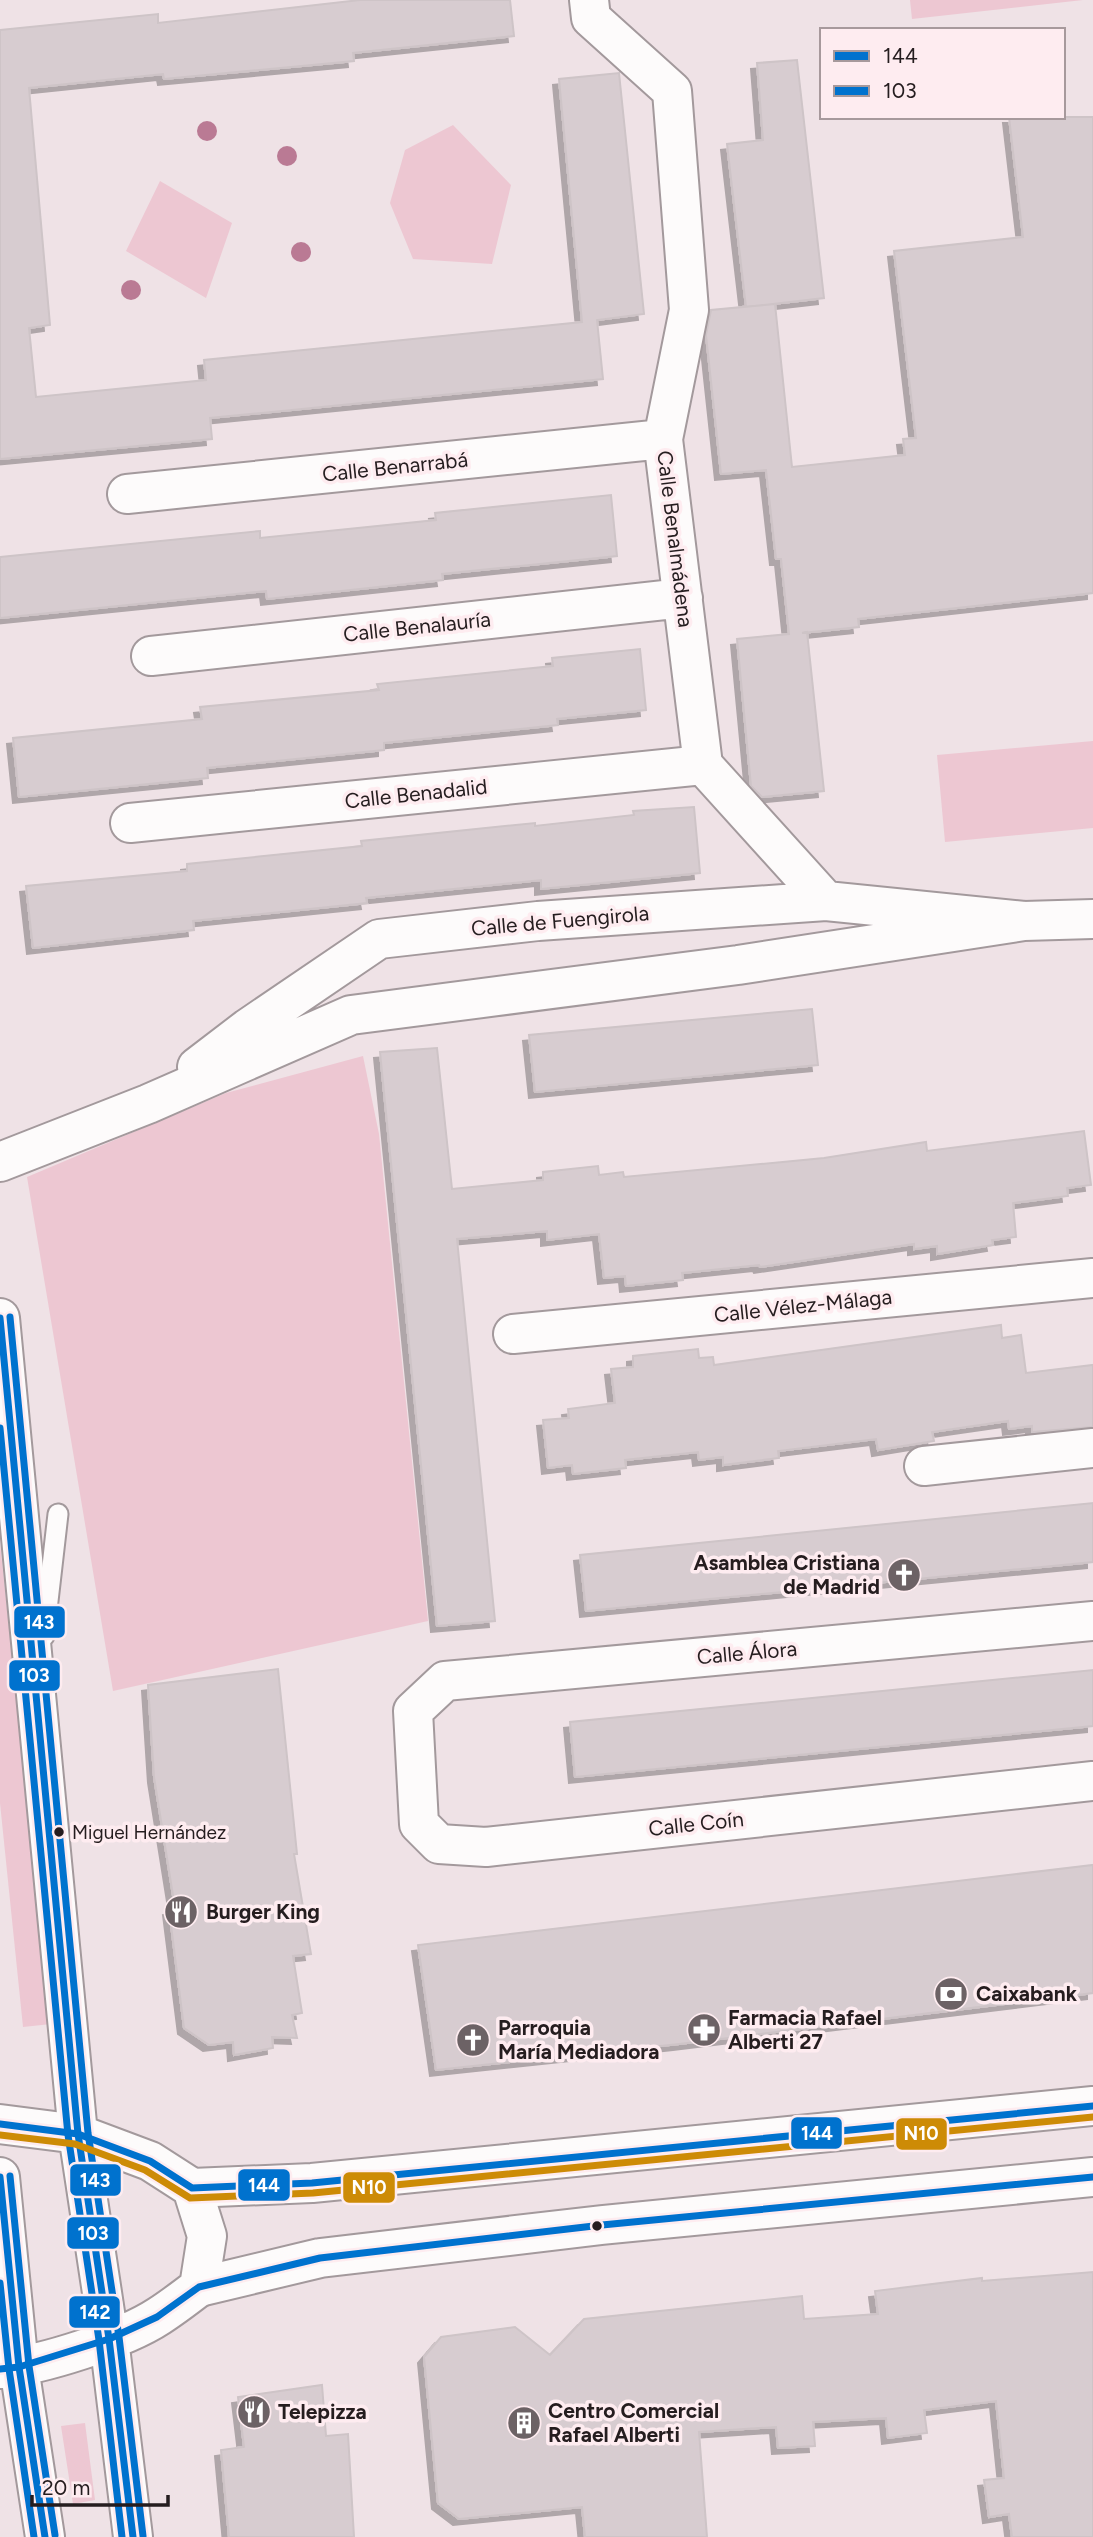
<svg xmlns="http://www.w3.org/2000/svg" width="1093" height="2537" viewBox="0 0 1093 2537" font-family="Figtree,sans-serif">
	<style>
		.green { fill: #edc7d2 }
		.building { fill: #d7ccd0; stroke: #cec4c7; stroke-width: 2; filter: url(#shadow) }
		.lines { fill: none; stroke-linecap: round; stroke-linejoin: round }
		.lane-casing { stroke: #a3999c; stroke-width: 23 }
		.street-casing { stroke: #a3999c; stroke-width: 42 }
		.primary-casing { stroke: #a3999c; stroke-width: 42 }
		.lane { stroke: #fdfbfb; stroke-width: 19 }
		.street { stroke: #fdfbfb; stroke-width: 38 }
		.primary { stroke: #fdfbfb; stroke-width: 38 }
		.bus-1-casing { stroke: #feecf0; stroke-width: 12 }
		.bus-2-casing { stroke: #feecf0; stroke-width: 12 }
		.bus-3-casing { stroke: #feecf0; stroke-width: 12 }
		.bus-4-casing { stroke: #feecf0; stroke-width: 12 }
		.bus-5-casing { stroke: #feecf0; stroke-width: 12 }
		.bus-1 { stroke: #0072ce; stroke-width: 7 }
		.bus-2 { stroke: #0072ce; stroke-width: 7 }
		.bus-3 { stroke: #0072ce; stroke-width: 7 }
		.bus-4 { stroke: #0072ce; stroke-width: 7 }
		.bus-5 { stroke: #cd8b06; stroke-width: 7 }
		.tree { fill: #ba7a94 }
		.bus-dot { fill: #251d1f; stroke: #feecf0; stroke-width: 2.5 }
		.labels { text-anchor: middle; stroke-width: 7; stroke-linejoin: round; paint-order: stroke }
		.bus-label { font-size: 19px; fill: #251d1f; stroke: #feecf0; text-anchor: start }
		.street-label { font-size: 21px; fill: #251d1f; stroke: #feecf0 }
		.poi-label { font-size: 21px; font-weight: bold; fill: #251d1f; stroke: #feecf0; text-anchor: start }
		.line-badge { stroke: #feecf0; stroke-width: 2.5 }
		.badge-label { font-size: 19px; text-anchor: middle; font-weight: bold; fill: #fff }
	</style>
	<defs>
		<filter id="shadow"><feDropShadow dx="-6" dy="6" stdDeviation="0" flood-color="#0004"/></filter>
	</defs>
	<rect width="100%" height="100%" fill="#efe2e6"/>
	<path class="green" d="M910,0h173l-171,19z
		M453,125l58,60 -19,79 -79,-5 -23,-56 15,-53z
		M160,181l72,42 -26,75 -80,-47z
		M1093,741v87l-148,14 -8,-87z
		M363,1056l16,78 49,487 -315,70 -86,-514 199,-84z
		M0,1543l51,481 -28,3 -23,-224z
		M85,2423l10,77 -22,4 -12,-78z"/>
	<path class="building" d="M360,0h150l4,36 -161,17 1,8 -190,18 -1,-5 -134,14 21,237 -21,3 7,69 170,-17 -2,-20 378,-38 -23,-243 60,-6 25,241 -47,6 6,59 -393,39 2,21 -212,20v-429l158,-16v9z
		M797,60l27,238 -78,9 -19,-163 36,-4 -6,-77z
		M1009,117h84v476l-235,26 1,8 -57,6 5,-1 17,159 -62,6 -11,-11 -14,-147 52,-5 -8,-75h-5l-10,-89 -45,4 -15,-139 5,-25 64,-6 17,163 113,-12 -2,-16 13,-1 -22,-187 129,-14z
		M611,495l6,61 -175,18 1,6 -176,19 -1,-8 -266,27v-61l260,-26v7l176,-18 -1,-7z
		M640,649l6,61 -89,9 1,6 -174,18v7l-177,18 1,10 -189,19 -6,-59 189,-19 -2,-12 179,-17 -2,-6 176,-18 -1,-8z
		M694,807l6,66 -159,16v-9l-175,18 1,5 -174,18 1,9 -161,18 -7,-62 161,-15v-7l175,-18 -1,-5 174,-18v3l99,-11 -1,-4z
		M812,1009l6,56 -283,27 -6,-57z
		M437,1048l15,141 91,-9v-8l55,-6 1,9 24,-3 1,5 200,-19 102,-16 1,9 157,-20 7,54 -24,3 1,8 -55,7 3,34 -24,3 1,5 -56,9v-8l-23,3v-5l-154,23 -1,-2 -77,8 1,7 -57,6 -1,-10 -21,2 -5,-44 -52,6v-9l-90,8 38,382 -58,5 -57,-574z
		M1001,1325l1,13 19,-3 5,38 67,-8v62l-61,5v-6l-23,3 -1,-8 -76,11 2,9 -56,9 -2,-11 -98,12 1,7 -56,7v-8l-24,3 -1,-8 -73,8 1,8 -53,6 -1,-9 -24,3 -5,-48 26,-2 -1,-9 47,-6 -4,-34 22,-2v-11l65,-7 1,9 14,-1 1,8z
		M1093,1503v59l-507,49 -6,-56z
		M278,1669l19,185h-3l17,100 -18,2 9,57 -10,2 5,23 -25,-1 1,11 -39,7 -1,-13 -24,3 -25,-17 -15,-119 6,-1 -21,-131 -6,-92z
		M1093,1670v56l-518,51 -5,-55z
		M1093,1865v128l-414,51 -243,26 -18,-125z
		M1093,2272v265h-81l-3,-23 -20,3 -5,-37 20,-2 -8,-77 -72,9 3,23 -39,5 -2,-20 -73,4 2,24 -37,2 -2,-21 -77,5 8,105h-122l-3,-30 -123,12 -21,-16 -14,-146 17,-20 74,-10 35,28 34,-36 218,-23 2,23 74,-5 -3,-23 107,-13v3z
		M322,2385l4,51 22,-2 6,103h-125l-8,-87 23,-3 -6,-50z"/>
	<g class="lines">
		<g class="lane-casing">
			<path id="lane" d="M44,1636l14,-122"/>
		</g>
		<g class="street-casing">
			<path id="street" d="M589,0l2,18 81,73 17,219 -26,129 40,326 123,136
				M127,494l536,-55
				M151,656l532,-58
				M130,823l573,-58
				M197,1067l51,-39 131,-89 159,-18 288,-20 198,20 69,-2
				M0,1162l148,-58 203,-89 387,-50 286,-44
				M513,1334l580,-56
				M924,1466l169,-18
				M1093,1621l-648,60 -32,30 6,113 20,20 47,3 607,-66
				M192,2188l120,-5 781,-77
				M199,2287l121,-29 282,-33 491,-48"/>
		</g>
		<g class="primary-casing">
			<path id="primary" d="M0,1318l78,816 31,205 24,198
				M0,2124l78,10 72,27 42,27 15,48 -8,51c-13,10 -26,20 -40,29 -35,23 -117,49 -159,53
				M0,2177l19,190 26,170"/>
		</g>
		<use href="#lane" class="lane"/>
		<use href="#street" class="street"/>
		<use href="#primary" class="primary"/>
		<g class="bus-1-casing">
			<path id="bus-1" d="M0,2124l78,10 72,27 42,27 120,-5 781,-77
				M0,2369l19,-2 90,-28 48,-22 42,-30 121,-29 282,-33 491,-48"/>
		</g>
		<g class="bus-2-casing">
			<path id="bus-2" d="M0,1318l78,816 31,205 24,198
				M0,2177l19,190 26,170"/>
		</g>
		<g class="bus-3-casing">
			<path id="bus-3" d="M0,1428l68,707 31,205 23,197
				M0,2283l9,86 25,168"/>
		</g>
		<g class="bus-4-casing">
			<path id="bus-4" d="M10,1317l78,816 31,204 24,199
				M10,2176l19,190 26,169"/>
		</g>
		<g class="bus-5-casing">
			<path id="bus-5" d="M0,2135l75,9 70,26 45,28 123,-5 780,-76"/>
		</g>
		<use href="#bus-1" class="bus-1"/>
		<use href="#bus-2" class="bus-2"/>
		<use href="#bus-3" class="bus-3"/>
		<use href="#bus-4" class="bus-4"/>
		<use href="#bus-5" class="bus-5"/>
	</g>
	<g class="tree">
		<circle cx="207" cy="131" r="10"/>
		<circle cx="287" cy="156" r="10"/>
		<circle cx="301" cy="252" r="10"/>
		<circle cx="131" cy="290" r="10"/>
	</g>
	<defs>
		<g id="church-disc" transform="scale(1.75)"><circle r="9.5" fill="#6c6265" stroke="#feecf0"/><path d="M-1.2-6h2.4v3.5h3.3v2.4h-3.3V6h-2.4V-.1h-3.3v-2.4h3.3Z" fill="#fff"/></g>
		<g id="restaurant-disc" transform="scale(1.75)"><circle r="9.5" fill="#6c6265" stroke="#feecf0"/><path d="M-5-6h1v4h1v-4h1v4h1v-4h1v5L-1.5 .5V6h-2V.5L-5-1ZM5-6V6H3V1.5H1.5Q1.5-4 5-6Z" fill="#fff"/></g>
		<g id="bank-disc" transform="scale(1.75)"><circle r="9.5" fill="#6c6265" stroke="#feecf0"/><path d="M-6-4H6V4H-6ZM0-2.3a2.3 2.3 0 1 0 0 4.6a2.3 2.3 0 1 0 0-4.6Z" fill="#fff"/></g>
		<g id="pharmacy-disc" transform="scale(1.75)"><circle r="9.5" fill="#6c6265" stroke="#feecf0"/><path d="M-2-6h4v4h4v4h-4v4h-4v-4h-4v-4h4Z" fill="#fff"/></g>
		<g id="building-disc" transform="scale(1.75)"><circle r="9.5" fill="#6c6265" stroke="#feecf0"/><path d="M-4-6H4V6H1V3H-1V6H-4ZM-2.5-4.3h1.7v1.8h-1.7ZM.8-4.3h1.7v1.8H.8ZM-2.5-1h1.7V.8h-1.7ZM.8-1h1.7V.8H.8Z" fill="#fff"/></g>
	</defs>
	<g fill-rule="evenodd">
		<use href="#church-disc" x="904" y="1575"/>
		<use href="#restaurant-disc" x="181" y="1912"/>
		<use href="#bank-disc" x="951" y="1994"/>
		<use href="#pharmacy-disc" x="704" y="2030"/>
		<use href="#church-disc" x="473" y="2040"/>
		<use href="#restaurant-disc" x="254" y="2412"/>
		<use href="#building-disc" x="524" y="2423"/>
	</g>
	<g class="bus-dot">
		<circle cx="59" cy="1832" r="6"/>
		<circle cx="597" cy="2226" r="6"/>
	</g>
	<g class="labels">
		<g class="bus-label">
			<text x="72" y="1839">Miguel Hernández</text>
		</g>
		<g class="street-label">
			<text transform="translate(395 467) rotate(-6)" y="7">Calle Benarrabá</text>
			<text transform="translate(675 539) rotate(83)" y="7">Calle Benalmádena</text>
			<text transform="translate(417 627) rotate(-6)" y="7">Calle Benalauría</text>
			<text transform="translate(416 794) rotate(-6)" y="7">Calle Benadalid</text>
			<text transform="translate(560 921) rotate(-5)" y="7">Calle de Fuengirola</text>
			<text transform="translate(803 1306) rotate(-6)" y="7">Calle Vélez-Málaga</text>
			<text transform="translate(747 1653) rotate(-5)" y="7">Calle Álora</text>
			<text transform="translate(696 1824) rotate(-6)" y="7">Calle Coín</text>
		</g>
		<g class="poi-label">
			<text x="880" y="1570" text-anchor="end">Asamblea Cristiana<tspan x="880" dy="24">de Madrid</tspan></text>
			<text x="206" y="1919">Burger King</text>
			<text x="976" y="2001">Caixabank</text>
			<text x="728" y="2025">Farmacia Rafael<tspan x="728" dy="24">Alberti 27</tspan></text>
			<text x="498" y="2035">Parroquia<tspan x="498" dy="24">María Mediadora</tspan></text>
			<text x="548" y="2418">Centro Comercial<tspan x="548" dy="24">Rafael Alberti</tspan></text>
			<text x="278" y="2419">Telepizza</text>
		</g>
	</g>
	<g class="line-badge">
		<rect x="13" y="1605" width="53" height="34" rx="7" fill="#0072ce"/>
		<rect x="8" y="1659" width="53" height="33" rx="7" fill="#0072ce"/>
		<rect x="790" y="2116" width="53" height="34" rx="7" fill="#0072ce"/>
		<rect x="895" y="2117" width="53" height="34" rx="7" fill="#cd8b06"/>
		<rect x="69" y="2163" width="53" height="34" rx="7" fill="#0072ce"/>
		<rect x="237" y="2168" width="54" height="34" rx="7" fill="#0072ce"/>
		<rect x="342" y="2171" width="54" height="33" rx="7" fill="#cd8b06"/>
		<rect x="66" y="2216" width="54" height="34" rx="7" fill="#0072ce"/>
		<rect x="68" y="2295" width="53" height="34" rx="7" fill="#0072ce"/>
	</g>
	<g class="badge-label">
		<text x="39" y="1629">143</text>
		<text x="34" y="1682">103</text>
		<text x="817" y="2140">144</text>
		<text x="921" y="2140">N10</text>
		<text x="95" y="2187">143</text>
		<text x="264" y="2192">144</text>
		<text x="369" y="2194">N10</text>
		<text x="93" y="2240">103</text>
		<text x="95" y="2319">142</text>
	</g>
	<rect x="820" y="28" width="245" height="91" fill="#feecf0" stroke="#a7999c" stroke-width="2"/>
	<rect x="834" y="51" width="35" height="10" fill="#0072ce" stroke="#a7999c" stroke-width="2"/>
	<text x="883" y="63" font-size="21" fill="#251d1f">144</text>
	<rect x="834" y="86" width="35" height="10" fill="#0072ce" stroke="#a7999c" stroke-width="2"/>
	<text x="883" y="98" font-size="21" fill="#251d1f">103</text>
	<path d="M32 2495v10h136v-10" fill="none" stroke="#251d1f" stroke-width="3.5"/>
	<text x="42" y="2495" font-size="21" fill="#251d1f" stroke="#feecf0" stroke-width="5" paint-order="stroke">20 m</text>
</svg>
